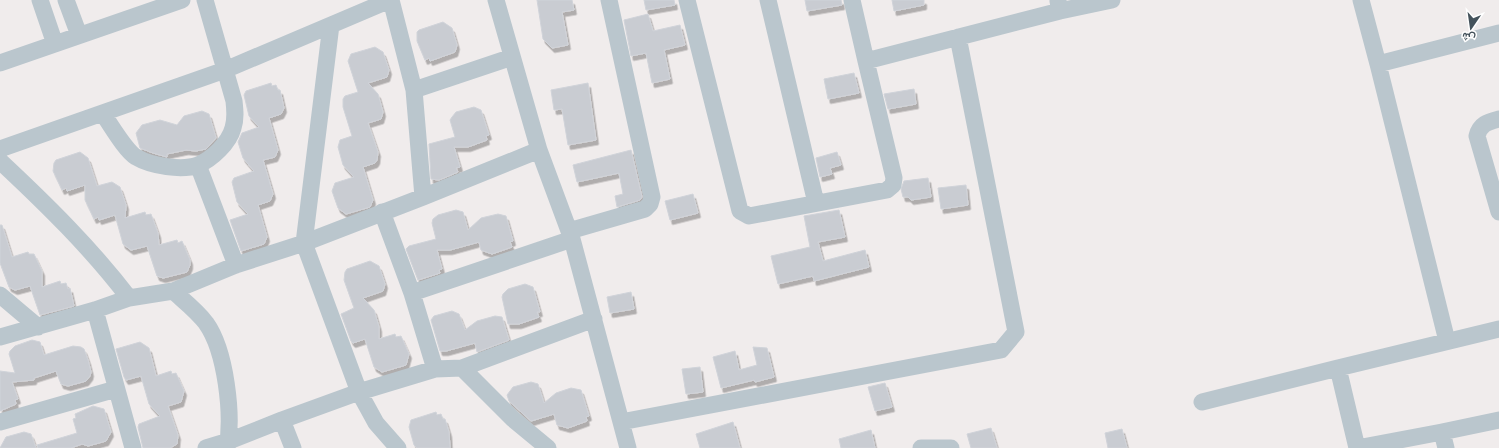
<svg xmlns="http://www.w3.org/2000/svg" width="1499" height="448" viewBox="0 0 1499 448" font-family="Barlow,Vazirmatn,sans-serif">
	<style>
		.building { fill: #c9ccd2; stroke: #d0d3d9; filter: url(#shadow) }
		.lines { fill: none; stroke-linecap: round; stroke-linejoin: round }
		.minor { stroke: #bac6cd; stroke-width: 17 }
	</style>
	<defs>
		<filter id="shadow"><feDropShadow dx="2.5" dy="4.5" stdDeviation="0" flood-color="#0004"/></filter>
	</defs>
	<rect width="100%" height="100%" fill="#f0ecec"/>
	<path class="building" d="M537,0h35l2,10 -12,2 6,33 -16,3 -9,-9z
		M644,0h30l1,5 -29,5z
		M805,0h36l1,5 -35,6z
		M892,0h32v5l-30,6z
		M648,14l5,17 27,-6 5,20 -21,5 6,29 -18,4 -6,-30 -15,3 -7,-36z
		M443,22l9,6 5,17 -2,7 -25,9 -1,-3 -4,2 -8,-19v-9l2,-2z
		M375,47l8,5 6,18 -2,7 -19,6 10,11 5,18 -2,7 -13,4 10,29 -1,8 -2,3 -12,4 10,33 -3,7 -24,7 -8,-6 -6,-17 3,-8 19,-6 -11,-12 -5,-18 2,-7 12,-4 -9,-29v-8l2,-3 13,-4 -10,-31 3,-7z
		M854,73l5,20 -31,6 -4,-20z
		M271,83l1,3 4,-1 2,5h2l4,18 -3,6 -12,4 9,32 -3,7 -12,3 10,34 -3,7 -12,4 9,32 -3,7 -23,7 -11,-31 18,-6 -11,-12 -5,-20 2,-4 20,-7 -11,-13 -5,-16 4,-9 17,-6 -10,-11 -5,-21 2,-4z
		M588,83l8,57 -28,5 -6,-36 -8,1 -3,-20z
		M914,89l2,15 -28,5 -4,-15z
		M474,107l7,3 8,25 -3,1 1,4 -19,7h-14l6,20 -4,1 2,4 -19,8 -8,-1 -2,-35 26,-7 -5,-17 2,-3 4,-5z
		M202,111l7,3 7,24 -10,11 -10,2 -10,-1 -19,4v3l-14,-4 -13,-5 -4,-15 6,-8 18,-5 17,5 7,-9z
		M631,150l11,47 -2,3 -23,7 -2,-11 8,-2 -4,-21 -42,9 -4,-17z
		M80,152l8,6 9,28 15,-4 8,5 6,18 -1,13 20,-6 1,3 5,-1 7,19 1,12 18,-5 1,3 4,-2 8,19v5l-3,7 -24,6 -6,-2 -10,-30 -16,4 -8,-6 -8,-29 -16,5 -1,-3 -4,2 -9,-19v-15l-18,6 -1,-3 -4,2 -9,-19 1,-8 2,-3z
		M837,152l4,13 -11,3 2,6 -12,3 -4,-19z
		M928,178l3,19 -20,3 -3,-3h-5l-2,-8 3,-8z
		M966,185l2,20 -27,4 -3,-21z
		M693,194l5,19 -28,7 -5,-19z
		M456,210l7,2 5,18 13,-12 17,-4 8,2 7,25 -3,1 2,5 -20,7 -11,-4 -2,-8 -29,8h-13l5,19 -3,1 1,3 -22,7 -12,-31 3,-3 27,-7 -4,-16 1,-4 5,-4z
		M839,210l6,27 -27,5 5,19 42,-11 4,17 -55,14 -1,-5 -35,8 -7,-28 39,-9 -6,-31z
		M0,225h2l10,32 16,-5 1,2h5l8,17v16l18,-6 1,3 5,-1 2,6 2,-1 4,18 -34,9 -10,-29 -15,4 -6,-3 -9,-24z
		M370,261l9,5 6,18 -2,7 -20,7 11,12 5,17v12l16,-5 1,3 5,-1 8,18 -3,11 -24,7 -8,-5 -9,-28 -12,4 -2,-2 -10,-27 13,-6 -10,-28 1,-8 2,-3z
		M525,284l8,3 7,25h-3l2,5 -20,7h-11l-6,-27 1,-3 5,-5z
		M631,292l3,17 -24,4 -3,-16z
		M452,311l7,3 6,16 12,-9 18,-5 7,1 7,23 -32,12 -2,-9 -29,8h-6l-9,-31 3,-4z
		M32,340l8,2 4,13 29,-9 8,1 3,2 4,11 3,12 -1,4 -4,5 -18,5 -7,-2 -5,-13 -22,7v2l-22,2 6,17 -3,1 1,4 -16,7v-40l15,2 -6,-19 1,-3 5,-5z
		M140,342l9,6 7,28 15,-5 1,3 4,-1 8,18 -3,11 -13,4 10,29 -1,9 -7,4h-27l-5,-21 1,-3 21,-8 -11,-12 -8,-28 -15,4 -2,-3 -8,-28z
		M753,347l14,1 7,29 -19,5 -1,-2 -33,8 -8,-31 22,-6 4,19 18,-5z
		M700,367l3,25 -17,2 -4,-25z
		M531,382l7,2 6,19 12,-10 15,-5 10,2 8,26 -3,1 1,4 -19,7 -11,-3 -3,-11 -23,7 -22,-20 -2,-6 6,-8z
		M885,383l7,24 -17,4 -7,-24z
		M93,406l11,3 7,23 -5,9 -18,5 -6,-2 -11,4h-33l-1,-3 40,-12 -4,-14 3,-1 -1,-4z
		M436,412l1,3 4,-1 2,5h2l4,13 1,16h-33l-3,-3 -5,-18 2,-7z
		M733,422l7,26h-40l-4,-14z
		M991,428l6,20h-26l-4,-14z
		M1122,429l5,19h-19l-3,-15z
		M871,430l4,18h-34l-2,-9z
		M24,432l7,2 5,14h-36l6,-11z"/>
	<g class="lines">
		<path class="minor" d="M40,0l15,44
			M66,0l13,35
			M391,0l23,90 9,107
			M496,0l43,150 33,89 56,209
			M687,0l53,211 9,5 138,-26 6,-5 1,-7 -28,-117
			M768,0l48,203
			M852,0l14,61 194,-50
			M1361,0l17,64
			M1058,1l2,10 52,-11
			M331,25l-27,218 55,149 17,31 22,25
			M0,63l182,-63
			M414,90l98,-33
			M103,114c8,11 22,36 33,43 15,9 46,14 62,8 14,-6 31,-22 35,-37 3,-9 2,-18 1,-27l-29,-101
			M1499,119c-11,3 -19,5 -22,17l22,76
			M0,149l225,-79 165,-70
			M0,161c46,43 91,87 129,137
			M198,165l38,100
			M382,212l30,81 23,76
			M569,231l76,-22 5,-5 2,-7 -43,-197
			M173,291c11,10 24,20 33,32 20,28 27,92 21,125
			M412,293l160,-54
			M0,295l38,32
			M95,310l38,138
			M0,337l95,-27 34,-12 44,-7 63,-26 68,-22 119,-46 116,-47
			M1447,341l-69,-277 121,-31
			M462,368l51,51 35,29
			M1202,402l136,-34
			M282,420l77,-28 76,-23 27,-1 132,-49
			M0,422l116,-33
			M621,422l380,-72 15,-18 -58,-295
			M206,448l23,-7 53,-21 11,28
			M921,448h30
			M1357,448l-19,-80 161,-39
			M1357,448l85,-16
			M1446,448l-4,-16 57,-12"/>
	</g>
	<g transform="translate(1471 28) rotate(193)" stroke="#ffffff" stroke-width="3" paint-order="stroke">
	<path d="M0-3L7 15L0 10L-7 15Z" fill="#44525b"/>
	<text y="-6" font-size="11" font-weight="bold" text-anchor="middle" fill="#44525b">ش</text>
	</g>
</svg>
